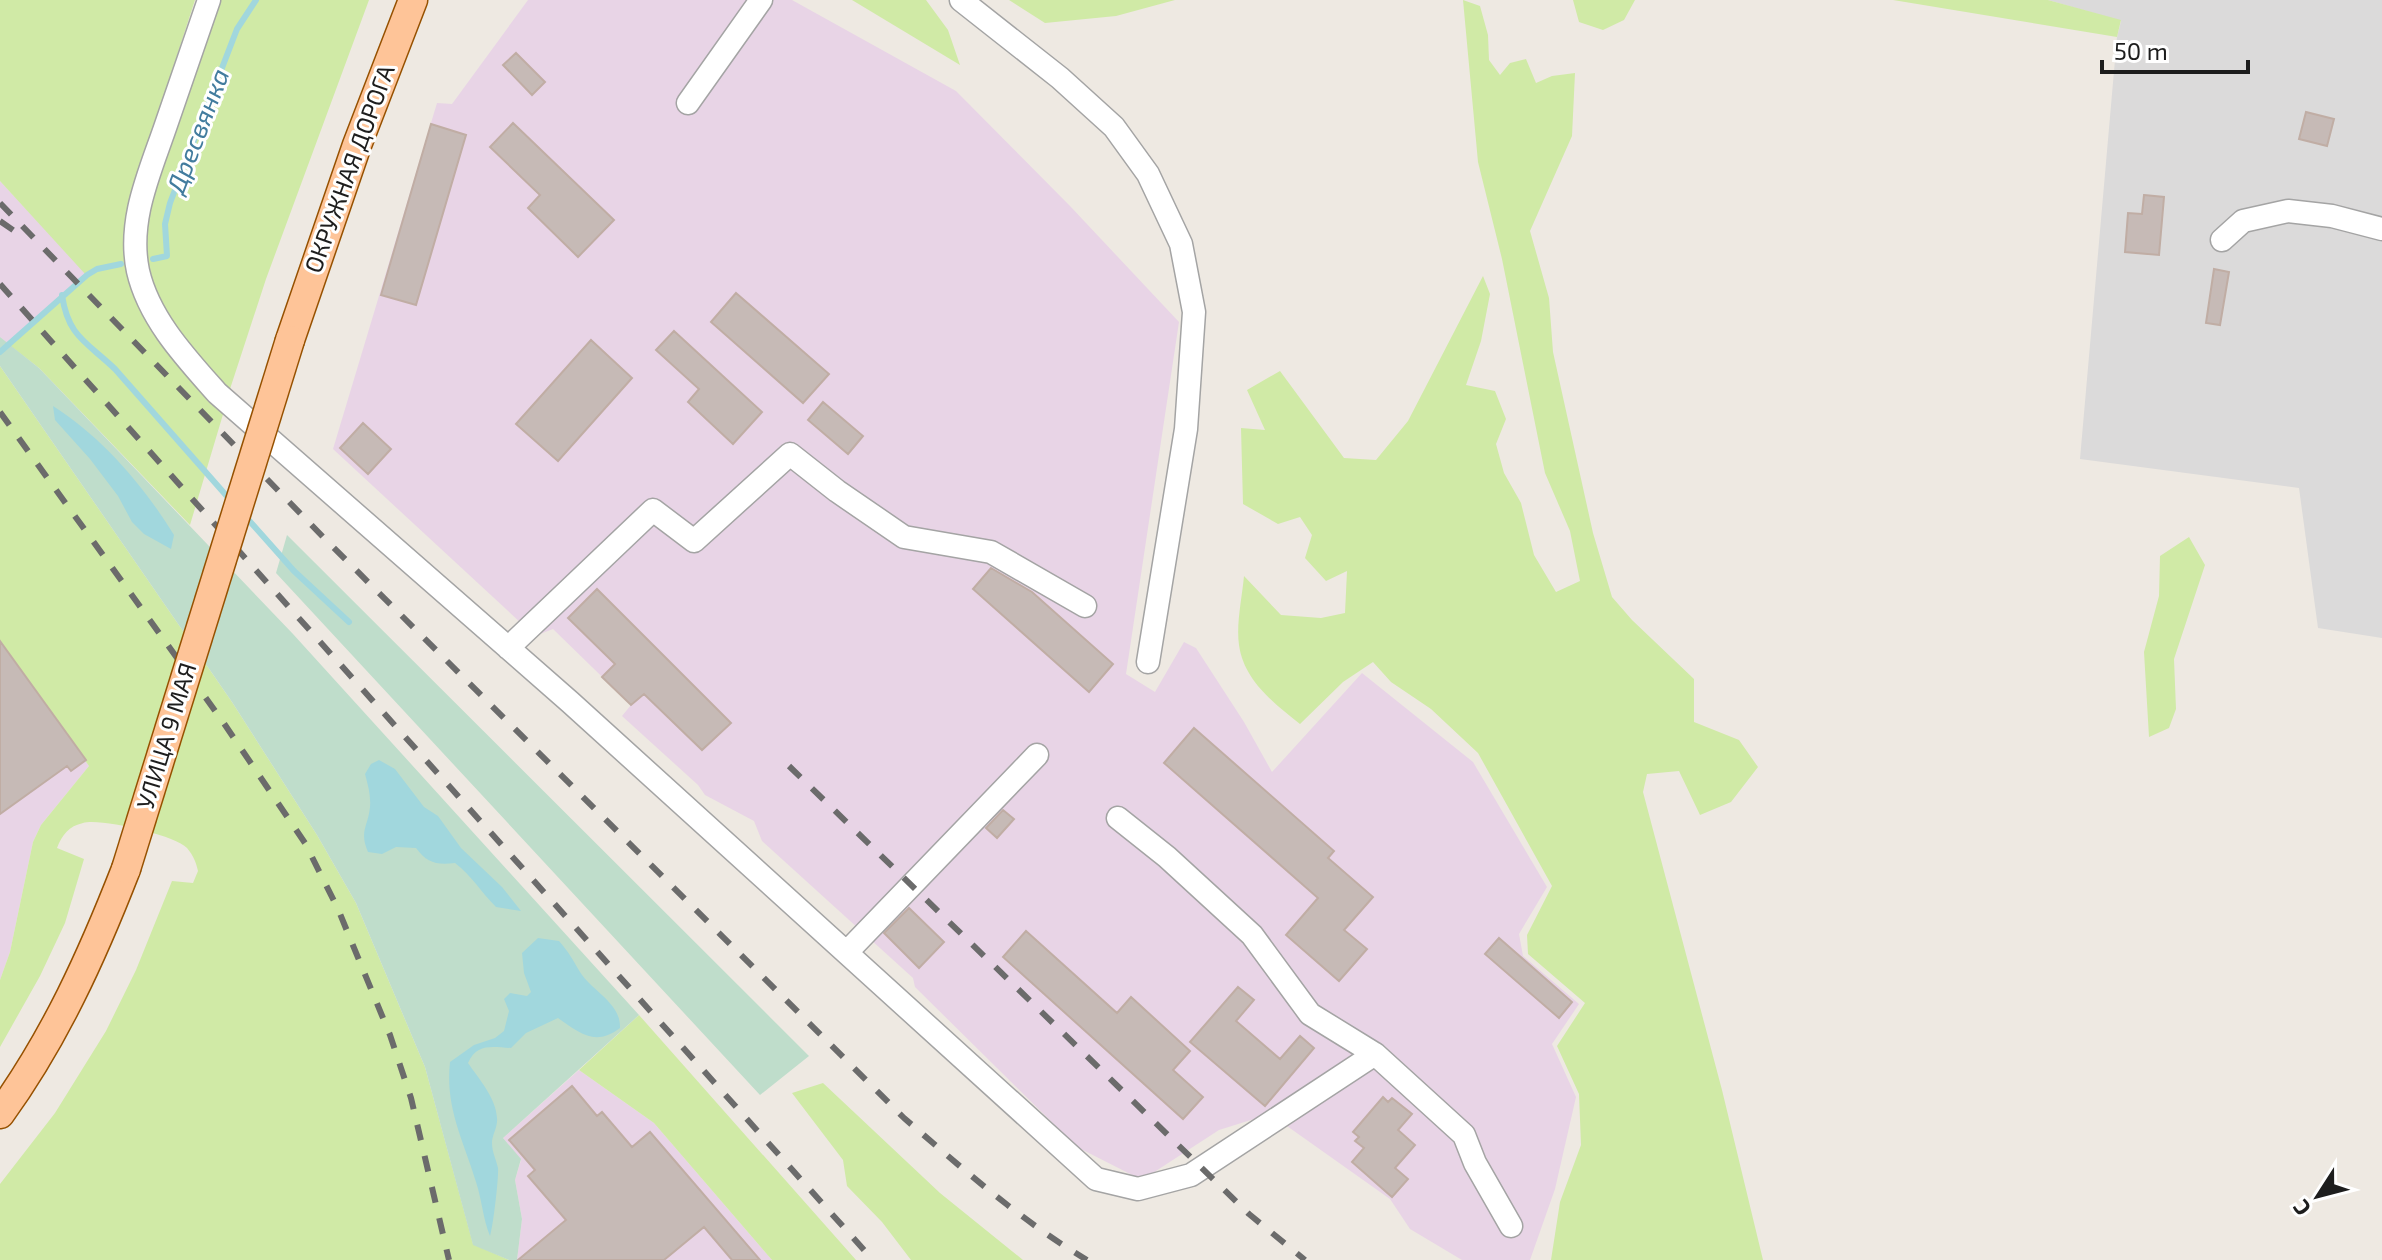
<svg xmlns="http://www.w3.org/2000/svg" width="2382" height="1260" viewBox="0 0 2382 1260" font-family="'Exo 2',sans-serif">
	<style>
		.residential { fill: #dbdada }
		.industrial { fill: #e8d4e6 }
		.grass { fill: #d0eaa6 }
		.wetland { fill: #bfddcb }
		.water { fill: #a1d7dd }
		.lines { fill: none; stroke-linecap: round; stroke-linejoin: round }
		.stream { stroke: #a1d7dd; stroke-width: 6 }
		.building { fill: #c6bab6; stroke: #c0ada4; stroke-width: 2 }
		.minor-casing { stroke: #a4a4a4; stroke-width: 25 }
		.major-casing { stroke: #965100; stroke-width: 31 }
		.minor { stroke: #fff; stroke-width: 22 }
		.major { stroke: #fec498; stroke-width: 28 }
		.rail { stroke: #6b6b6b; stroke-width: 6; stroke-dasharray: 16 16; stroke-linecap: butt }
		.major-bridge-casing { stroke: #965100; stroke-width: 31; stroke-linecap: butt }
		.major-bridge { stroke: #fec498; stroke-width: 28 }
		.labels { text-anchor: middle; stroke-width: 6; stroke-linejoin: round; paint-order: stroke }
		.street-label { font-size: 24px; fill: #1d1d1d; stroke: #fff }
		.water-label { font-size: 26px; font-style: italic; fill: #427c9e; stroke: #fff }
	</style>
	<rect width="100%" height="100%" fill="#eee9e2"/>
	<path class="residential" d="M2048,0h334v638l-64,-10 -19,-140 -219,-29 37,-422 4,-16z"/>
	<path class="industrial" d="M528,0h264l164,91 114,115 109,116 -53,352 29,18 29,-50 12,6 48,74 28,50 90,-99 111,89 74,125 -28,47 4,22 56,48 -27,40 24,53 -21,92 -25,71h-68l-52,-31 -20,-30 -120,-85 -51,16 -77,50 -65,-33 -162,-160 -2,-9 -151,-137 -8,-20 -49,-26 -7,-10 -76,-69 9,-11 -78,-76 -18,7 -202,-187 104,-346 15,1z
		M0,181l87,94 -79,69 -8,-7z
		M0,641l89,125 -48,59 -8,17 -23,110 -10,28z
		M579,1070l75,53 118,137h-255l5,-41 -7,-39 6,-20 -18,-22z"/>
	<path class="grass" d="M0,0h195l-66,204 -3,39 98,168 -34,114 -151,-157 -31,-24 78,-69 -86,-94z
		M217,0h152l-103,279 -36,110c-40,-41 -89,-88 -88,-151 1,-10 3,-20 5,-30z
		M852,0h74l22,30 12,35z
		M1009,0h166l-59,16 -71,7z
		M1463,0l17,6 8,29 1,25 11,15 10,-12 16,-4 10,24 16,-7 23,-3 -3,63 -42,95 19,67 4,54 40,181 19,64 20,23 62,59v43l45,18 19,27 -27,35 -31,13 -21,-44 -32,3 -4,18 79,298 41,170h-212l9,-58 21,-57 -2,-51 -22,-48 28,-43 -57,-49 -1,-19 25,-49 -74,-133 -47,-44 -40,-27 -18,-20 -30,20 -43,42c-26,-21 -56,-43 -61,-79 -3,-21 3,-47 5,-69l37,39 40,3 24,-5 2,-42 -21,10 -21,-23 7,-23 -12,-18 -22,7 -35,-20 -2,-76 24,2 -18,-40 33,-19 64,87 32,2 32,-39 75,-145 7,18 -9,47 -15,44 29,6 11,28 -10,25 8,29 17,30 13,52 22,37 24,-11 -10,-50 -25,-58 -43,-214 -24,-97z
		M1573,0h62l-11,20 -21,10 -24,-8z
		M1893,0h155l73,20 -4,17z
		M0,366l232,336 85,133 39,68 69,164 48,177 36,16h-509v-76l55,-71 51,-82 30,-61 36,-89 21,2 5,-12c-2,-9 -5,-16 -11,-23 -13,-13 -86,-30 -104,-25 -14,3 -21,12 -26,25l27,11 -19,64 -25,53 -40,71v-67l10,-28 23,-110 8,-17 48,-59 -89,-125z
		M2189,537l16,28 -31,94 2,50 -7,19 -20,9 -5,-85 15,-56 1,-40z
		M639,1015l217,245h-84l-118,-137 -75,-53z
		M823,1083l117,110 83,67h-112l-29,-38 -35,-36 -4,-26 -51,-67z"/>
	<path class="wetland" d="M0,337l39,31 254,266 346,381 -136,123 18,21 -6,21 7,39 -5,41h-8l-36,-15 -48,-178 -69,-164 -39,-68 -85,-133 -232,-336z
		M287,535l522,521 -49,39 -484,-522z"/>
	<path class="water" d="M53,406c49,31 91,80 121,129l-3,14 -27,-15 -12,-12 -14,-26 -28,-37 -35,-39z
		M379,760l16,9 29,38 14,9 23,32 41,39 19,24 -25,-4c-15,-15 -24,-31 -41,-44 -19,2 -28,0 -39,-15l-20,-1 -14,7 -14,-2c-9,-21 0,-25 2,-45 1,-11 -2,-22 -5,-33l6,-10z
		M538,938l21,3c9,10 14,19 21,31 12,19 41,31 40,56 -25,19 -40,5 -62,-10l-32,15 -15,15c-19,-1 -34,-5 -43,15 11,16 28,35 29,55 1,9 -5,17 -5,25 0,9 4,16 6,25 1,8 -5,60 -8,68 -7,-17 -8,-36 -14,-54 -13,-43 -31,-74 -26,-120l24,-17 21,-7 9,-7 5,-20 -5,-12 6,-6 17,3 4,-4 -7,-19 -2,-20z"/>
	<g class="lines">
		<path class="stream" d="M153,259l14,-3 -2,-32 5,-21 67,-174 19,-29
			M62,295c6,42 25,47 53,74l117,133
			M0,352l87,-77 10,-6 24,-5
			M245,516l49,55 55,51"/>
	</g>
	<path class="building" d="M516,53l29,29 -13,13 -29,-30z
		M2306,112l28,7 -7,27 -28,-7z
		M513,123l101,97 -36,37 -50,-49 12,-13 -50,-48z
		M431,124l35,11 -50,170 -35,-10z
		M2144,195l20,2 -5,58 -34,-3 3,-39 14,1z
		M2214,269l15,3 -9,53 -14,-2z
		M736,293l93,81 -26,29 -92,-81z
		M674,331l88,81 -29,32 -45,-42 11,-13 -43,-39z
		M591,340l41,38 -74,83 -42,-37z
		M823,402l40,34 -15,18 -40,-34z
		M363,423l28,26 -23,25 -28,-26z
		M991,568l41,24 81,72 -24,28 -116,-103z
		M597,589l134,134 -29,27 -58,-56 -13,11 -29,-28 13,-13 -47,-46z
		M0,641l86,119 -15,11 -4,-5 -67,48z
		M1194,728l140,123 -6,7 45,39 -29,33 23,19 -28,32 -53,-46 32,-37 -154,-135z
		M1003,810l11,9 -17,19 -11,-10z
		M909,908l35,34 -25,26 -35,-35z
		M1026,931l91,82 14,-16 59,54 -17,19 30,27 -20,22 -180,-162z
		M1499,938l73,64 -13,16 -74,-64z
		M1238,987l16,13 -18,21 44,38 20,-23 14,12 -49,58 -75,-64z
		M572,1086l25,30 5,-4 30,35 18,-15 110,128h-28l-28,-33 -40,33h-146l48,-40 -38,-44 7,-6 -26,-30z
		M1383,1097l5,5 4,-4 20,16 -14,16 17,15 -20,23 13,11 -16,18 -40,-35 12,-14 -9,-7 4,-4 -6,-5z"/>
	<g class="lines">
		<g class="minor-casing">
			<path id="minor" d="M209,0c-14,41 -28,81 -42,122 -16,48 -40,97 -29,149 11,48 48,87 79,122l353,309 526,477 42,10 53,-14 184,-121 89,81 11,28 36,63
				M961,0l99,78 54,49 34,47 33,70 13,68 -8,117 -38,233
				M688,103l73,-103
				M2222,240l21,-19 45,-10 44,5 50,13
				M508,648l145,-138 41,31 96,-87 47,37 67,46 87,15 94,54
				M1118,818l49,39 85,78 58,79 65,40
				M847,952l190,-197"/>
		</g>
		<g class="major-casing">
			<path id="major" d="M290,340l67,-195 56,-145
				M0,1114c55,-76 92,-158 126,-245"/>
		</g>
		<use href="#minor" class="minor"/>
		<use href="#major" class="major"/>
		<path class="rail" d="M0,203l326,337 578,578c59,51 116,102 183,142
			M0,221l23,16
			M0,284l873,976
			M0,412l221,307 84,124 33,66 52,126 21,63 38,162
			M789,766l460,448 56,46"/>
		<g class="major-bridge-casing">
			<path id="major-bridge" d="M126,869l164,-529"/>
		</g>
		<use href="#major-bridge" class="major-bridge"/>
	</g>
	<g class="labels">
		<g class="street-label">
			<text transform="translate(350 169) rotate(-70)" y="8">ОКРУЖНАЯ ДОРОГА</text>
			<text transform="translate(167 736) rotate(-73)" y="8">УЛИЦА 9 МАЯ</text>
		</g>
		<g class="water-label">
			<text transform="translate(198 131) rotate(-69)" y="9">Дресвянка</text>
		</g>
	</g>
	<g transform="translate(2318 1196) rotate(234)" stroke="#ffffff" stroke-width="6" paint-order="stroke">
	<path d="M0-6L14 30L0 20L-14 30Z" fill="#1d1d1d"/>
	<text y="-12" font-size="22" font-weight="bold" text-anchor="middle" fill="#1d1d1d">С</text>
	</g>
	<path d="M2102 60v12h146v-12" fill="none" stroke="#1d1d1d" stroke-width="4"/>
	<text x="2114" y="60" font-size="24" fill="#1d1d1d" stroke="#ffffff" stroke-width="6" paint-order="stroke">50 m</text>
</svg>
